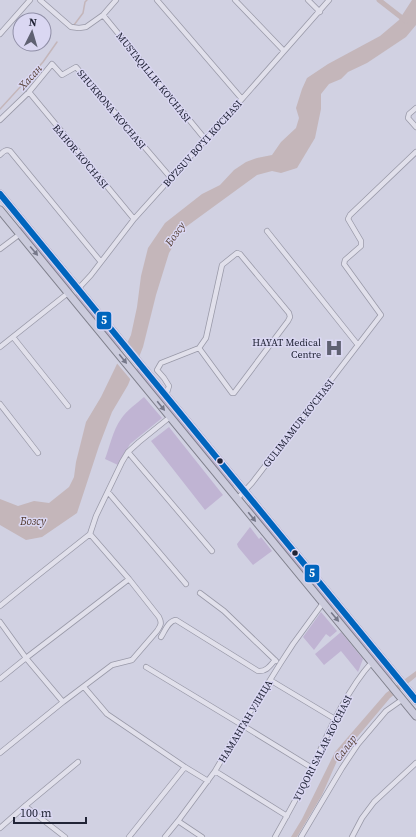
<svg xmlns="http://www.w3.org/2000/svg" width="416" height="837" viewBox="0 0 416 837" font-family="'Source Serif 4',serif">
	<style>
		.green { fill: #c0b4d3 }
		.water { fill: #c4b6ba }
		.pier { fill: #d1d1e2 }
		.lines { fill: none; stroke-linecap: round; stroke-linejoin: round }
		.stream { stroke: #c4b6ba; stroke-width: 1.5 }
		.canal { stroke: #c4b6ba; stroke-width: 5 }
		.minor-casing { stroke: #9999a8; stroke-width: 6 }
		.trunk-casing { stroke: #80818d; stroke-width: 9 }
		.minor { stroke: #e1e0eb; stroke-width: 4.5 }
		.trunk { stroke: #cbcbdc; stroke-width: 7 }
		.bus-1-casing { stroke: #dad7f2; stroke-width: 9 }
		.bus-1 { stroke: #0065bd; stroke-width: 6 }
		.oneway { fill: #767889 }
		.bus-dot { fill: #212436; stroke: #dad7f2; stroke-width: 1.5 }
		.labels { text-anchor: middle; stroke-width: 3; stroke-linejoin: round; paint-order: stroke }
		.street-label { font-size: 10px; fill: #212436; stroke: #dad7f2 }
		.poi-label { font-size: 10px; fill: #212436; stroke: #dad7f2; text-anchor: end }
		.water-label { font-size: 11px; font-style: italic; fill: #543d32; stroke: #dad7f2 }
		.line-badge { stroke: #dad7f2; stroke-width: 1.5 }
		.badge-label { font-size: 11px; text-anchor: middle; font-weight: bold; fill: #fff }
	</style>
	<rect width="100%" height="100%" fill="#d1d1e2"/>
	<path class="green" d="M21,226l52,63 -3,2 -51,-63z
		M77,293l158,192 -2,2 -159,-191z
		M144,397l18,21 -32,26 -12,21 -13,-6c5,-13 8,-29 16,-40 6,-9 15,-15 23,-22z
		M169,427l54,68 -18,15 -54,-69z
		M251,503l143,175 -2,2 -144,-174z
		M250,527l9,12 2,-2 11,14 -19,14 -15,-18 -1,-3z
		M321,612l16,19 -7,6 -4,-3 -12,16 -11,-13z
		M341,632l22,27 -5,13 -17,-21 -17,14 -9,-11z"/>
	<path class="water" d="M412,0h4v25l-10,12 -39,26 -19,9 -7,7 -12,5 -8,10v15l-6,29 -18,30 -16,5 -9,-2 -15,4 -74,54 -14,24 -13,42 -13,52 -15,38 -16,27 -13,34 -22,67 -35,24 -16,3 -26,-15v-26l18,7 16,-5 15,2 20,-16 5,-10 2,-15 10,-40 15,-25 30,-62 6,-28 4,-31 7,-28 17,-25 37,-29 18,-9 14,-15 12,-8 11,-4 15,-3 9,-13 15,-14 3,-10 -3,-10 6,-19 5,-11 21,-14 52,-28 19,-16z
		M416,671v6l-26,21 -53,63 -15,34 -25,42h-6l11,-18 33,-67 51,-59z"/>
	<path class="pier" d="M126,340l15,18 -8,20 -2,2 -16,-19z"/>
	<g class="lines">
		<path class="stream" d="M74,25l9,-12 2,-11 2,-2
			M0,109l43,-47 14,-20"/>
		<path class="canal" d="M379,0l27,21"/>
		<g class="minor-casing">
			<path id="minor" d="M40,0l31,27 8,1 7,-1 17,-12 13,-15
				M157,0l85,99
				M235,0l49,51
				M308,0l12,12
				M103,15l102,124
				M0,34l30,-34
				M29,92l105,127
				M416,108l-7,6 -1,4 8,9
				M0,120l29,-28 23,-28 10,11 14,-8 95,111
				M0,155c3,-3 5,-6 10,-4l91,111
				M267,231l91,114
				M0,249l20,-15
				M78,289l13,-14 43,-56 108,-120 87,-99
				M13,337l55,69
				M0,347l68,-54
				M166,396l3,-10 -5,-8 -7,-8 4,-7 38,-15 7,-10 16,-73 15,-12 3,1 49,59 1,4 -2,4 -54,72h-2l-33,-45
				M0,404l38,49
				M128,452l84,99
				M108,492l78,92
				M237,499l15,-16 129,-168 -37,-51 1,-4 16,-14v-5l-13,-22 2,-4 66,-63
				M200,593l24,18 52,50
				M0,606l32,-26 58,-46 6,-18 26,-54 6,-10 11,-10 31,-25
				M0,622l26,36 37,44
				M161,637c4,-6 7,-16 15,-17l82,51c8,1 12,-5 17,-11
				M146,667l96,58 70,43
				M0,679l26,-21 103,-79
				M270,680l65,39
				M84,687l23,27 78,53 23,14
				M0,753l63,-51 49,-37 20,-5 25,-29c4,-6 5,-8 2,-14l-30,-38 -39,-45
				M215,771l72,45
				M25,806l40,31
				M178,821l24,16
				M0,828l25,-22 53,-44
				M129,837l56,-70
				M165,837l13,-16 37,-50 27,-46 38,-61 13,-20 30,-41
				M275,837c13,-23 26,-47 38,-71 16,-35 33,-75 59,-104
				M301,837l41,-69 16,-24 28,-33 17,-12
				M352,837l10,-19 12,-16 42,-39"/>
		</g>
		<g class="trunk-casing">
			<path id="trunk" d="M0,194l416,506
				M0,210l416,506"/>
		</g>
		<use href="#minor" class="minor"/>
		<use href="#trunk" class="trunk"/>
		<g class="bus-1-casing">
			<path id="bus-1" d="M0,194l416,506"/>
		</g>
		<use href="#bus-1" class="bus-1"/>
	</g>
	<defs><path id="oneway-solid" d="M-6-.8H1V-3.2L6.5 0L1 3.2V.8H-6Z"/></defs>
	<g class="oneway">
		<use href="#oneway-solid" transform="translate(34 251) rotate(50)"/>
		<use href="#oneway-solid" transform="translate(123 359) rotate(51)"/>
		<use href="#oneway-solid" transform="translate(161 406) rotate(51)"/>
		<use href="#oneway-solid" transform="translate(252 517) rotate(51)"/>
		<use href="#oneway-solid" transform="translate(335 617) rotate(50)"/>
	</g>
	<defs>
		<g id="hospital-bare" transform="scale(1.38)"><path d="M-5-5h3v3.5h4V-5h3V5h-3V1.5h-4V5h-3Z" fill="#5f6172" stroke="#dad7f2" stroke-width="2.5" paint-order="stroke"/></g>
	</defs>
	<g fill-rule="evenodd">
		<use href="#hospital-bare" x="334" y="348"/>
	</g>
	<g class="bus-dot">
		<circle cx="220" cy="461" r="3.5"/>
		<circle cx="295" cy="553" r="3.5"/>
	</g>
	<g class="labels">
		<g class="street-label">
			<text transform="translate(154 77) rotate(51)" y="4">MUSTAQILLIK KO'CHASI</text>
			<text transform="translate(112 109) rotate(50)" y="4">SHUKRONA KO'CHASI</text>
			<text transform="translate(202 143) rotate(-48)" y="4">BO'ZSUV BO'YI KO'CHASI</text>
			<text transform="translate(81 156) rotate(50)" y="4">BAHOR KO'CHASI</text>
			<text transform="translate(298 423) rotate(-52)" y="4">GULIMAMUR KO'CHASI</text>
			<text transform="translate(245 721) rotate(-59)" y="4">НАМАНГАН УЛИЦА</text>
			<text transform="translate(322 748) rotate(-63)" y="4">YUQORI SALAR KO'CHASI</text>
		</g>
		<g class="poi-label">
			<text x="321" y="346">HAYAT Medical<tspan x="321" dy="12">Centre</tspan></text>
		</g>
		<g class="water-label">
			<text transform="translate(30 77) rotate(-48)" y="4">Хасан</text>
			<text transform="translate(175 234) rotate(-55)" y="4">Бозсу</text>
			<text x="33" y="525">Бозсу</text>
			<text transform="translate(345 748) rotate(-54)" y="4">Салар</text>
		</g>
	</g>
	<g class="line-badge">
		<rect x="96" y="311" width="16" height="19" rx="4" fill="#0065bd"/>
		<rect x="304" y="564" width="16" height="19" rx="4" fill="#0065bd"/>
	</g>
	<g class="badge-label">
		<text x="104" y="324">5</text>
		<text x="312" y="577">5</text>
	</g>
	<g transform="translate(32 32) rotate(5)"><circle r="19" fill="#dad7f2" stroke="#908fa7"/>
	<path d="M0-3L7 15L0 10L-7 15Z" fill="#5f6172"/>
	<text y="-6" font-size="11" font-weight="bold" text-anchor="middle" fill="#212436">N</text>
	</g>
	<path d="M14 817v6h72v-6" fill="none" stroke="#212436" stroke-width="2"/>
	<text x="20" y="817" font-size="12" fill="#212436" stroke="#dad7f2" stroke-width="3" paint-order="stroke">100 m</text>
</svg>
